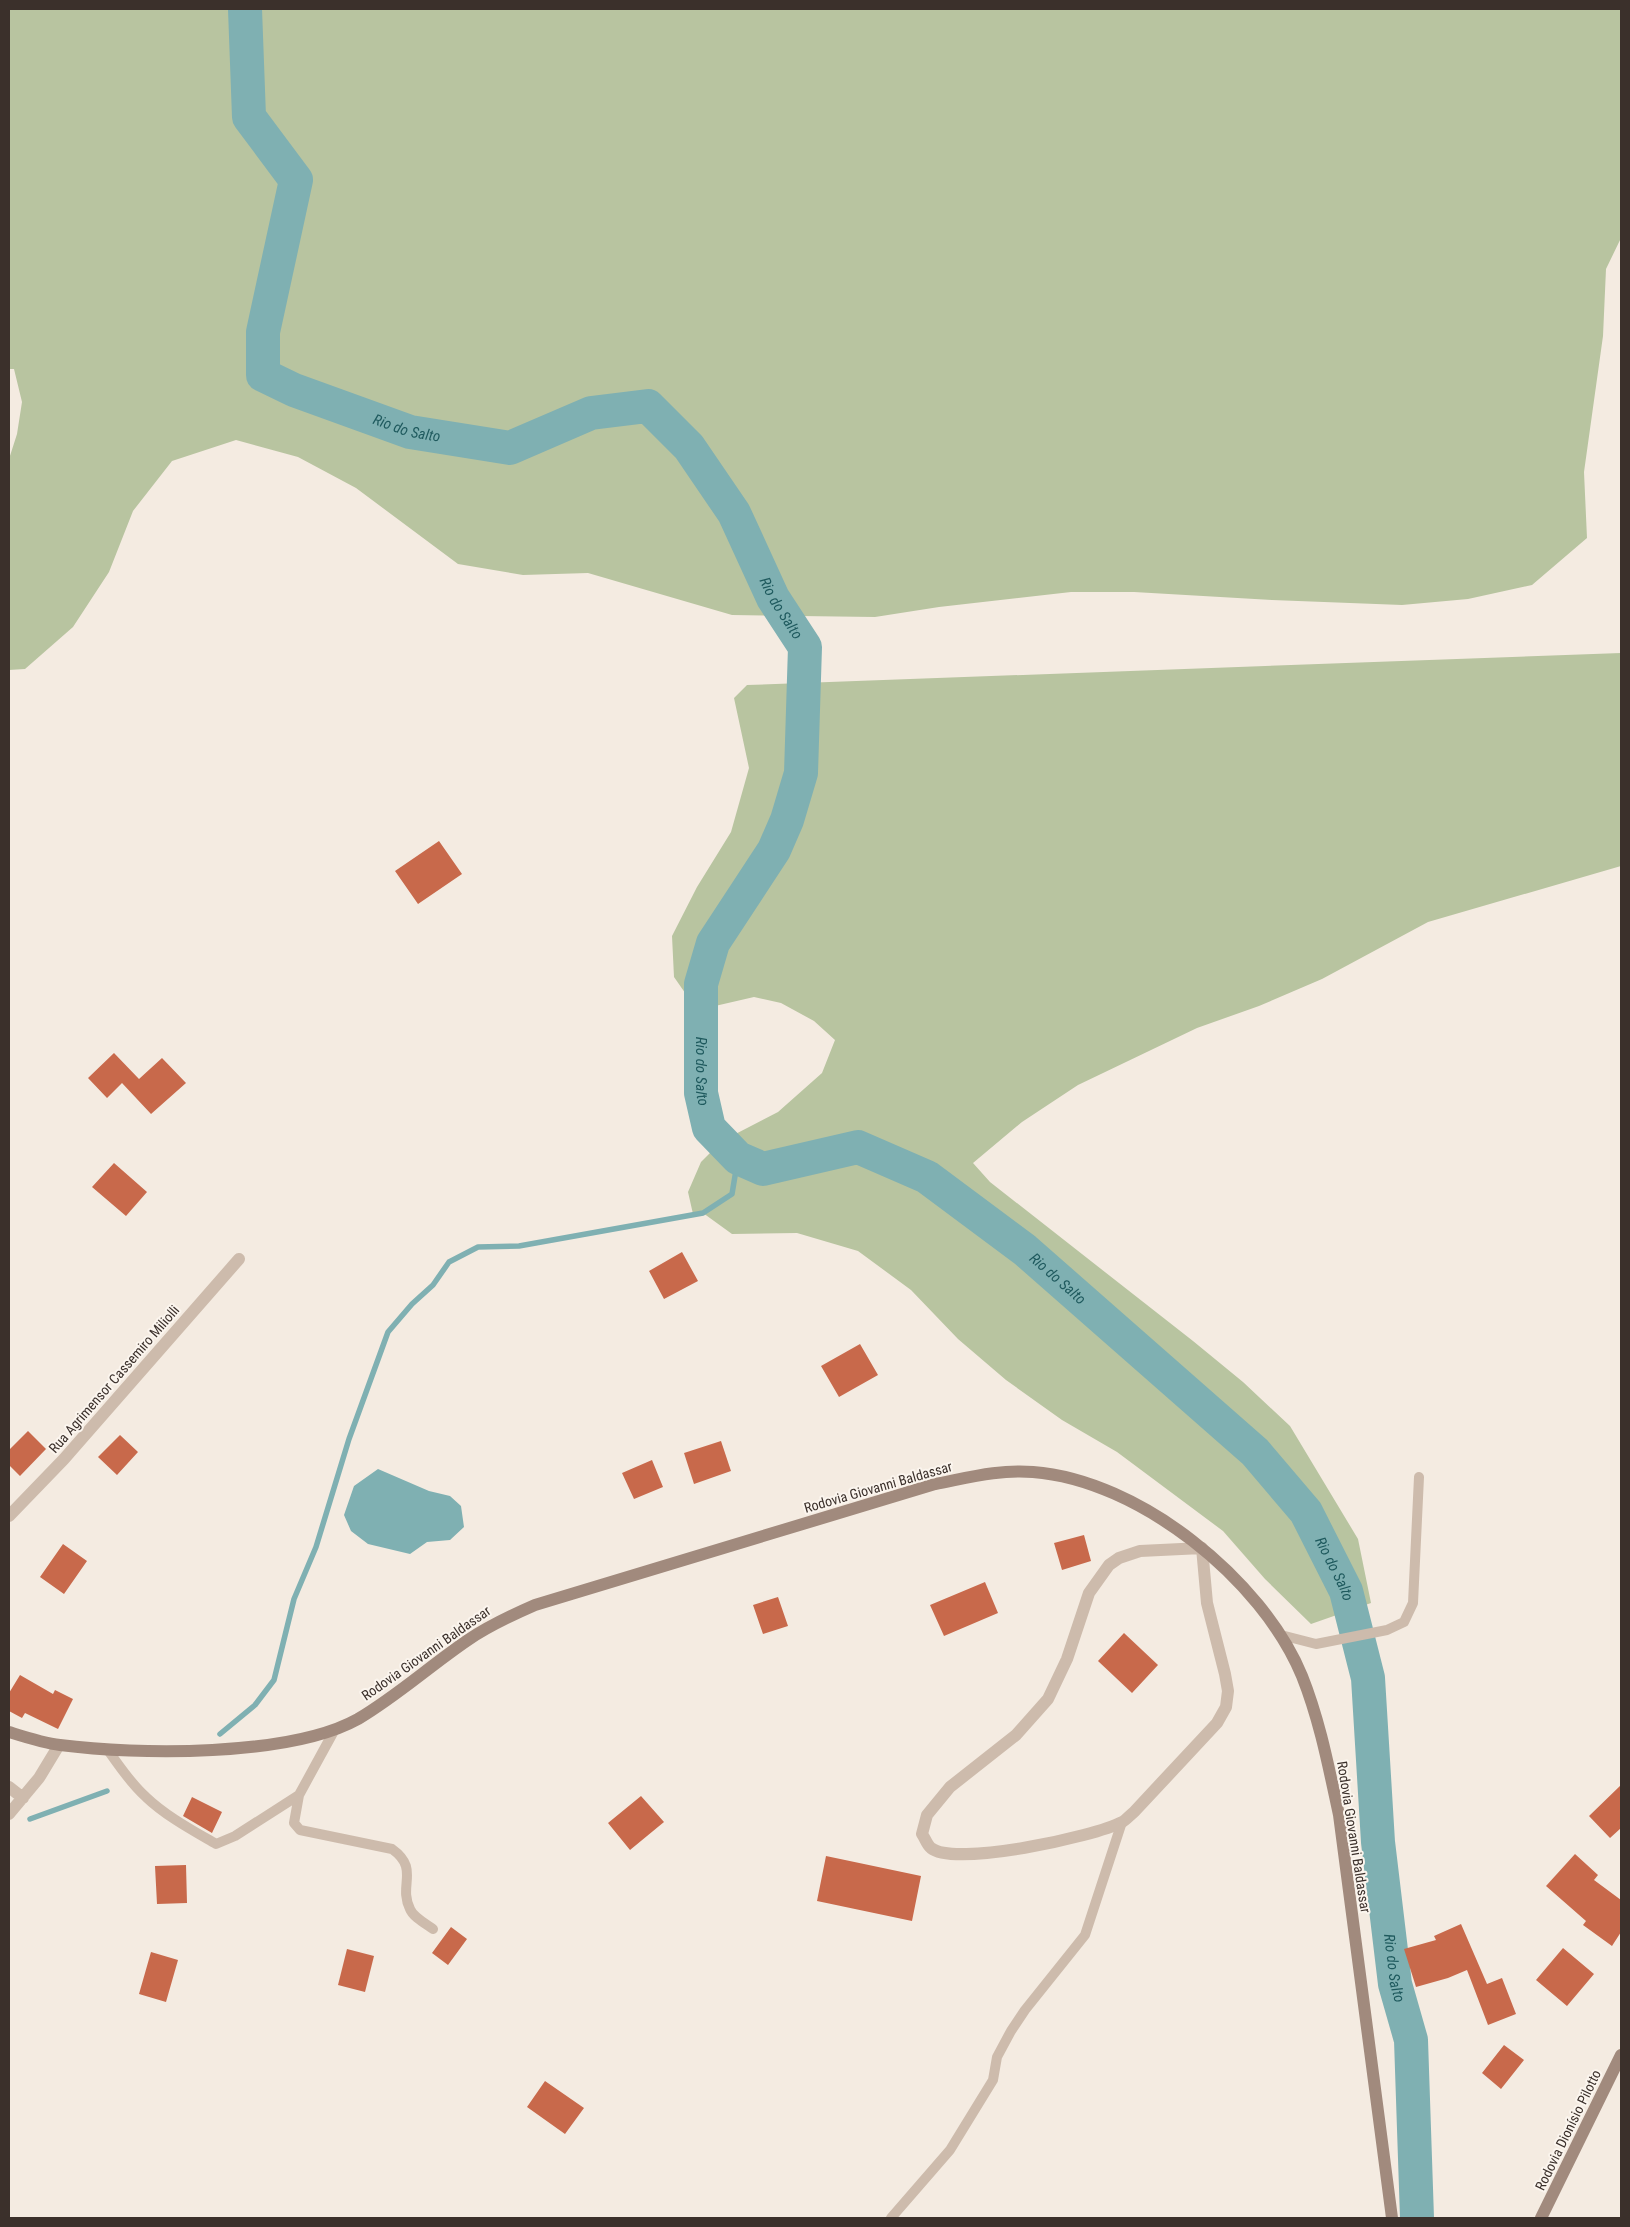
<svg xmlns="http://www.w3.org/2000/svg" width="1630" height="2227" viewBox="0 0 1630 2227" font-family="'Roboto Condensed',sans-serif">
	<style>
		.green { fill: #b8c4a0 }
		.water { fill: #7fb0b2 }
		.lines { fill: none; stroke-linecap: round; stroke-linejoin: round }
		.stream { stroke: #7fb0b2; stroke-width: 5.5 }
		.river { stroke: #7fb0b2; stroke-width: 34 }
		.building { fill: #c8694b }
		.lane { stroke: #cdbbac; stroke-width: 10 }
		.street { stroke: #cdbbac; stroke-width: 12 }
		.secondary { stroke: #a18a7d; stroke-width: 12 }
		.labels { text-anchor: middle; stroke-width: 4; stroke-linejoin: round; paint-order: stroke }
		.street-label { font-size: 14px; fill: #3b302b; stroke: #fbf5ee }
		.water-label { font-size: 15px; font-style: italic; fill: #1f5a5e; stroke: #fbf5ee }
	</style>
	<rect width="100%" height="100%" fill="#f4ebe1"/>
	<path class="green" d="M9,9h1612v229l-15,31 -3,67 -19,136 3,66 -55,47 -64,14 -66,6 -130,-5 -138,-8h-63l-132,15 -64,10 -143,-2 -144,-42 -65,2 -65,-11 -102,-76 -58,-31 -62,-17 -64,21 -39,50 -24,61 -36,55 -48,42 -16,1v-211l8,-25 5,-32 -8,-33h-5z
		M1621,653v213l-193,56 -106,57 -63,27 -62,22 -119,57 -56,37 -49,41 17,19 203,159 50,41 47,44 68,113 13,64 -60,21 -46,-45 -42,-48 -106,-79 -55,-32 -56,-40 -48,-41 -47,-49 -53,-39 -61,-18 -65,1 -29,-21 -10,1 -5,-22 13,-30 21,-21 56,-29 44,-39 13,-33 -21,-19 -33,-18 -27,-6 -39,9 -25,-6 -16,-23 -2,-41 25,-49 34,-55 18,-64 -15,-70 13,-13z"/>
	<path class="water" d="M378,1469l51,22 21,5 11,10 3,21 -14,13 -23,2 -17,12 -42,-10 -17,-13 -7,-16 10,-29z"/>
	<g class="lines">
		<path class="stream" d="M220,1734l35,-29 19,-25 20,-81 22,-52 33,-108 39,-107 24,-28 21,-19 16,-23 29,-15 41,-1 184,-33 29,-19 6,-36
			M30,1819l77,-28"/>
		<path class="river" id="s1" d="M245,9l4,108 47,63 -33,152v43l31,15 116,42 100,16 81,-35 57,-7 41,41 45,66 39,85 32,49 -4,126 -14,47 -13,30 -61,93 -12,41v109l8,35 29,30 25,11 95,-22 69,30 98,73 230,202 51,60 40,79 22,87 10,164 17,142 16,56 6,178"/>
	</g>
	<path class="building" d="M439,841l23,33 -44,30 -23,-33z
		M114,1053l25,26 23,-21 24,25 -35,31 -29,-31 -15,15 -19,-20z
		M114,1163l33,29 -21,24 -34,-29z
		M682,1252l16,29 -34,18 -15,-28z
		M860,1344l18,31 -39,22 -18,-31z
		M28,1431l18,18 -26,27 -11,-11v-15z
		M120,1435l18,17 -21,23 -19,-18z
		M721,1441l10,30 -37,13 -10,-31z
		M652,1460l11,27 -29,12 -12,-26z
		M1084,1535l7,26 -29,9 -8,-27z
		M63,1544l24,17 -23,33 -24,-17z
		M985,1582l13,31 -54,23 -14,-31z
		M778,1597l10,29 -25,8 -10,-29z
		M1124,1633l34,32 -26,28 -34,-32z
		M20,1675l33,19 2,-4 18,9 -15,30 -33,-16 -3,5 -13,-7v-18z
		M1621,1785v43l-11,10 -21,-22z
		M641,1796l23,26 -34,28 -22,-27z
		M192,1797l30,15 -10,21 -29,-17z
		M1575,1854l23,21 -4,5 27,20v32l-9,14 -29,-21 3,-4 -40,-35z
		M826,1856l95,20 -9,45 -95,-20z
		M186,1865l1,38 -30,1 -2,-38z
		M1461,1924l26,60 15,-6 14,36 -28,11 -21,-55 -19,8 -32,9 -12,-38 32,-9 -2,-4z
		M451,1927l16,12 -19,26 -16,-12z
		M1563,1948l31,26 -27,32 -31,-26z
		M347,1949l27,7 -9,36 -27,-7z
		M151,1952l27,8 -12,42 -27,-8z
		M1504,2045l20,15 -23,29 -19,-16z
		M545,2081l39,27 -19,26 -38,-27z"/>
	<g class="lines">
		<path class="lane" d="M1281,1635l35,9 71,-14 17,-8 9,-19 6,-126
			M334,1731l-35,64 -5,28 6,7 92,19c28,20 6,36 18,60 3,8 16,15 23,20
			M107,1749c12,16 23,34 39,48 20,19 46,33 70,47l19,-8 64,-41
			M891,2218l59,-68 43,-70 4,-23 14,-26 14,-21 60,-75 37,-113"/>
		<path class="street" d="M9,1516l55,-57 175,-200
			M1202,1548l5,55 18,71 3,17 -2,16 -9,16 -83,89c-4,3 -8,8 -12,10 -28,15 -168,45 -191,26 -4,-3 -6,-10 -9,-14l5,-19 23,-28 66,-52 32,-36 19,-40 22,-66 20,-28 10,-7 21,-7z
			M9,1787l14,11
			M9,1814l30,-36 20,-33"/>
		<path class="secondary" d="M9,1732c16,5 34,11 51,13 77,10 230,12 298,-26 39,-23 73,-54 110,-79 22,-15 44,-25 67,-35l400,-121c32,-6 65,-15 98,-12 106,8 229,107 269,204 18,45 27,93 37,139l53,403
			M1541,2218l80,-163"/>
	</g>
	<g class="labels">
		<g class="street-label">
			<text transform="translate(114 1379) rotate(-49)" y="5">Rua Agrimensor Cassemiro Miliolli</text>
			<text transform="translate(878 1487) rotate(-16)" y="5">Rodovia Giovanni Baldassar</text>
			<text transform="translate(426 1653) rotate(-35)" y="5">Rodovia Giovanni Baldassar</text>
			<text transform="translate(1354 1837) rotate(81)" y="5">Rodovia Giovanni Baldassar</text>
			<text transform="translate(1568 2130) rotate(-64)" y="5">Rodovia Dionísio Pilotto</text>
		</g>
		<g class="water-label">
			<text dy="5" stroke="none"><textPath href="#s1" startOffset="539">Rio do Salto</textPath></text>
			<text dy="5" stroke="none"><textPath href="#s1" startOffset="1034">Rio do Salto</textPath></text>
			<text dy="5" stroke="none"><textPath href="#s1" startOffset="1529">Rio do Salto</textPath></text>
			<text dy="5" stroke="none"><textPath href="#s1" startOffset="1994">Rio do Salto</textPath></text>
			<text dy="5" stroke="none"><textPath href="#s1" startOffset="2399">Rio do Salto</textPath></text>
			<text dy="5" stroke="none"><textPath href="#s1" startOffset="2805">Rio do Salto</textPath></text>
		</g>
	</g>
	<rect width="1630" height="2227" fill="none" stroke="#3b302b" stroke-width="20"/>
</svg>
